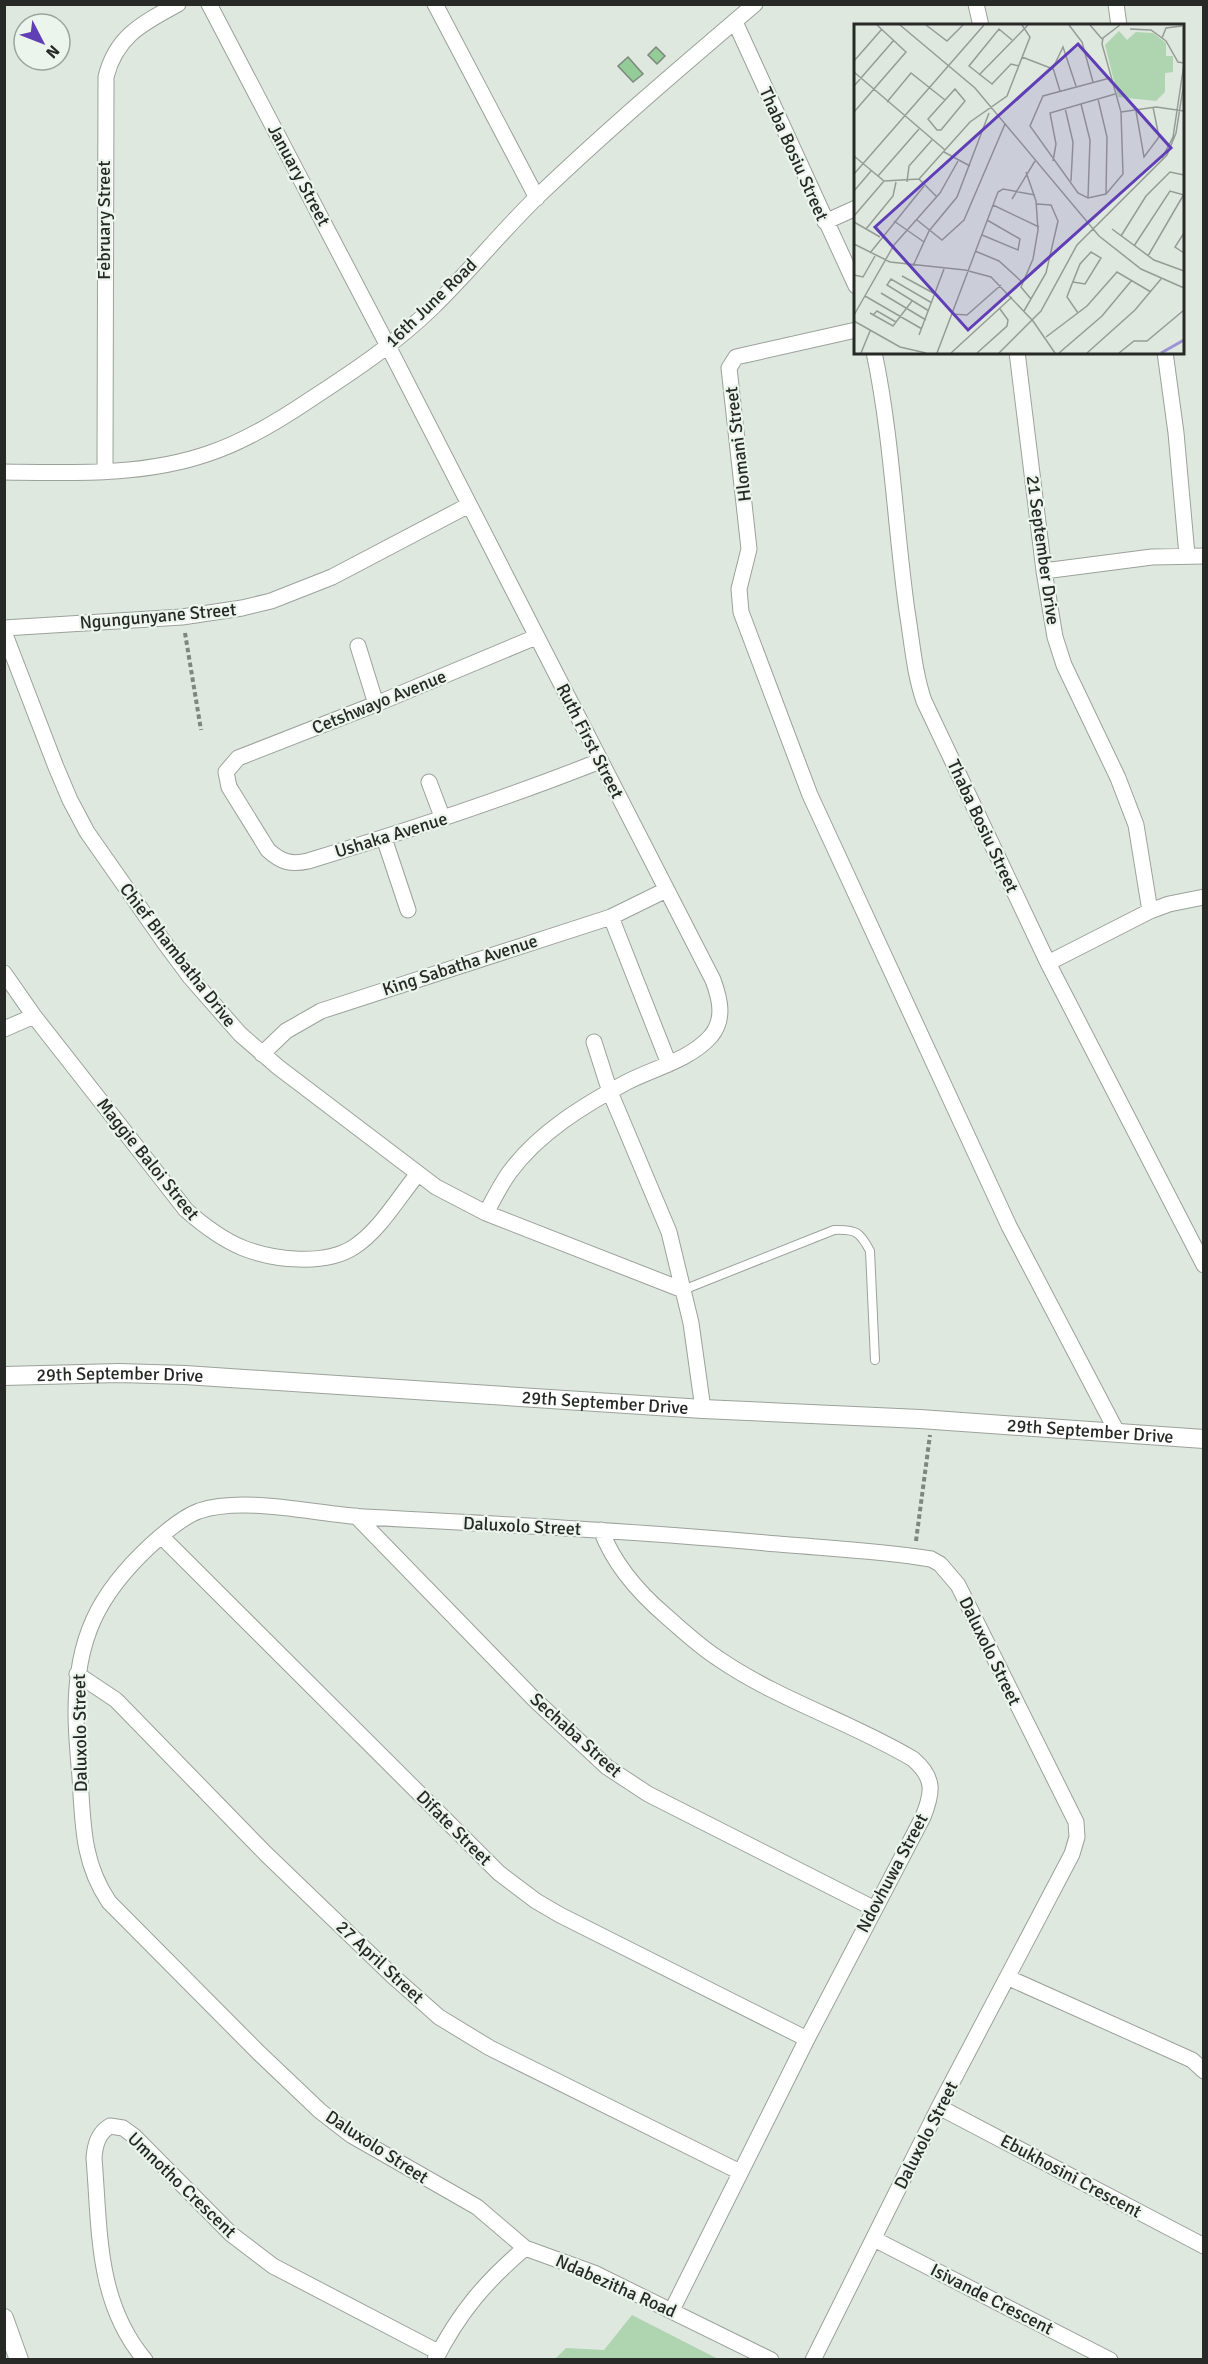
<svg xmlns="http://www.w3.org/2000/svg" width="1208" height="2364" viewBox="0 0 1208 2364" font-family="Signika,sans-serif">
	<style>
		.park { fill: #aed5af }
		.building { fill: #94cc97; stroke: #7e877f; stroke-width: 1.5 }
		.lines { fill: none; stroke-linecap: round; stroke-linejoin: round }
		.service-casing { stroke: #9aa29a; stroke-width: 10 }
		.minor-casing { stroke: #9aa29a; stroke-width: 17 }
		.tertiary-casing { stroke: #9aa29a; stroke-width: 20 }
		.path { stroke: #7f857f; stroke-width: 4; stroke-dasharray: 4.5 3; stroke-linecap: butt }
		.service { stroke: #fff; stroke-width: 8 }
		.minor { stroke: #fff; stroke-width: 15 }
		.tertiary { stroke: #fff; stroke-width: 18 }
		.labels { text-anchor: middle; stroke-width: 4.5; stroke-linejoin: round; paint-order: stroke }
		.street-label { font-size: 18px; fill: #262926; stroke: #ecf5ec }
		.inset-river { fill: none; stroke: #9d94d5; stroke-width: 3 }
		.inset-road { fill: none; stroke: #959c95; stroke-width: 1.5 }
		.view { fill: #5f3eb6; fill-opacity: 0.15; stroke: #5f3eb6; stroke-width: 3 }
		.inset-edge { fill: none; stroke: #262926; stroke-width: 3 }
	</style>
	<rect width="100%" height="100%" fill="#dfe8df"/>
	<path class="park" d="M632,2315l86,44h-163l11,-11 38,2z"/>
	<path class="building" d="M656,47l9,9 -8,8 -9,-9z
		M628,57l15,17 -10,8 -15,-16z"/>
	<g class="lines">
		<g class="service-casing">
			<path id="service" d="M683,1290l151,-60c22,-1 26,2 36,21l5,109"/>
		</g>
		<g class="minor-casing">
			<path id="minor" d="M209,4l179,342 325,634c7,19 12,39 -2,56 -21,24 -57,32 -84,46 -43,23 -89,51 -118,91 -9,13 -16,27 -23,40
				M435,4l102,194
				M976,4l5,22
				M1116,4l3,22
				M735,22l121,264
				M825,222l31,-14
				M856,330l-120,27 -7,11 20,181 -10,40 2,23 69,183 199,431 109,208
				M874,352c18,85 21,173 33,259 5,30 7,61 17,90l124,262 156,302
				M1017,352l27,219 11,66 9,28 54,113 18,47 14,86
				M1165,352l11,81 11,122
				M105,470l1,-393c10,-41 37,-54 72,-73
				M4,472c69,1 141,4 206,-19 36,-12 70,-33 101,-54 43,-28 85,-56 122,-92 36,-35 68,-75 104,-110 70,-67 144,-130 218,-193
				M1044,571l108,-14 52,-1
				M4,628l178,-11 60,-9 29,-7 61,-24 137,-72
				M4,632l52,135 14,33 17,32 77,110 26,35 50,57 38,33 158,120 50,26 197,77
				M536,637l-160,67 -138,54 -12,14 3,15 39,63c13,12 23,15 40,11 99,-30 196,-62 292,-100
				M358,646l18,58
				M429,782l14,37
				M384,838l24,72
				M611,917l58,147
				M1048,963l102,-52 19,-7 35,-7
				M4,973l30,43 152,194c17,15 35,29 57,38 31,12 82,18 111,-1 26,-17 44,-49 63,-72
				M4,1029l30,-13
				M594,1042l16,50 59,140 22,91 12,86
				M262,1054l24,-23 35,-20 290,-94 55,-27
				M356,1516l179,184 72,67 41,27 225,114
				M601,1530c13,35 37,62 65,86 17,15 34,31 53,43 60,41 132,63 194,100 22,19 20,33 10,58l-116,222 -135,271
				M161,1536l338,337 37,28 24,14 247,124
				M77,1674l39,26 150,154 129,124 44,39 51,31 250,124
				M1009,1978l183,82 12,11
				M939,2107l265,139
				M874,2239l236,121
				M145,2360c-49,-58 -45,-130 -51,-202 1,-13 4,-25 16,-32l13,2 11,8 97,98 42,32 165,86
				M435,2360c24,-47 50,-78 90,-112
				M771,2360l-177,-87 -69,-25 -48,-41 -126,-72 -31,-24 -61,-58 -150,-151c-27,-40 -26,-79 -29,-125 -2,-22 -4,-44 -4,-65 0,-73 22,-118 75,-167 13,-12 31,-28 48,-34 46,-15 116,3 165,6 134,7 268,14 402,26 55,5 111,7 165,16l9,5 18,21 118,237 1,15 -5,17 -133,253 -126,253"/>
		</g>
		<g class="tertiary-casing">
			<g id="tertiary">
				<path id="s1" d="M4,1376l115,-3 66,2 518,34 217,10 284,20"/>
				<path d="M4,2318l15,42"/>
			</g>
		</g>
		<path class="path" d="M185,633l16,97
			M916,1541l14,-106"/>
		<use href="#service" class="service"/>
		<use href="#minor" class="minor"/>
		<use href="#tertiary" class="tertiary"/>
	</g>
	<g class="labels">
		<g class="street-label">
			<text transform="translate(794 154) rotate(66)" y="6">Thaba Bosiu Street</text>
			<text transform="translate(299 175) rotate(62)" y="6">January Street</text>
			<text transform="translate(104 220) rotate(-90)" y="6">February Street</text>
			<text transform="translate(431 303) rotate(-44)" y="6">16th June Road</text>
			<text transform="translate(738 444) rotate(-97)" y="6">Hlomani Street</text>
			<text transform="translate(1043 550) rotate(82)" y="6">21 September Drive</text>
			<text transform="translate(158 616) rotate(-5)" y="6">Ngungunyane Street</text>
			<text transform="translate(379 702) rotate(-22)" y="6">Cetshwayo Avenue</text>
			<text transform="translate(590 741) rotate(63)" y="6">Ruth First Street</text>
			<text transform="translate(983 826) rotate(65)" y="6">Thaba Bosiu Street</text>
			<text transform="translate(391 835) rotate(-17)" y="6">Ushaka Avenue</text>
			<text transform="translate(178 955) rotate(52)" y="6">Chief Bhambatha Drive</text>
			<text transform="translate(460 965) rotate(-18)" y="6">King Sabatha Avenue</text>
			<text transform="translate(148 1159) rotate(51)" y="6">Maggie Baloi Street</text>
			<text dy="6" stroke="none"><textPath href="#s1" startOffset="116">29th September Drive</textPath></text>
			<text dy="6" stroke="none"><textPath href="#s1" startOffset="602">29th September Drive</textPath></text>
			<text dy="6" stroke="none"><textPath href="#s1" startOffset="1088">29th September Drive</textPath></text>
			<text transform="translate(522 1526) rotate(3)" y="6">Daluxolo Street</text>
			<text transform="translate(990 1651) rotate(64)" y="6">Daluxolo Street</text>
			<text transform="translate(80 1733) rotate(-91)" y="6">Daluxolo Street</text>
			<text transform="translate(576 1735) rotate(42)" y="6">Sechaba Street</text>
			<text transform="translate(454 1828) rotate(45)" y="6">Difate Street</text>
			<text transform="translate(892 1873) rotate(-62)" y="6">Ndovhuwa Street</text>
			<text transform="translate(380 1962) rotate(43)" y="6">27 April Street</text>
			<text transform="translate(926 2135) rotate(-63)" y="6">Daluxolo Street</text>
			<text transform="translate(377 2147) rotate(33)" y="6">Daluxolo Street</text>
			<text transform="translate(1071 2176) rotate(28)" y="6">Ebukhosini Crescent</text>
			<text transform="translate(182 2185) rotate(44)" y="6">Umnotho Crescent</text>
			<text transform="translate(616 2286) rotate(24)" y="6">Ndabezitha Road</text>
			<text transform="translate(992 2299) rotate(27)" y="6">Isivande Crescent</text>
		</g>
	</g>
	<g transform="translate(854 24)">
		<rect width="330" height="330" fill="#dfe8df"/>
		<path d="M265,7l8,9 9,-8 17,1 13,10v13h7v16l-8,1v19l-9,9 -38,-4 -13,-52z" fill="#aed5af"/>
		<path class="inset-river" d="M307,329l23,-13"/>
		<path class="inset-road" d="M46,1l75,63 124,148 42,33 43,19M72,1l21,16 16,-16M215,1l13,17 11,40M236,1l12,14M276,5l21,1 15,11 12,21 6,1M308,14l4,-10 16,-2M158,16l-13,-11 -30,37 23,18 19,-20 8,2M168,33l31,12M0,37l28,-32M0,48l91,78M125,51l49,-50M256,54l-67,18 -13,30 48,67 10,5 18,-4 17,-20 -2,-62 -19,-68 1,-6 17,-13M0,62l40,-46M101,65l10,12 -24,29h-4l-9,-11zM206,67l-7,-23 10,-21 13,39M244,75l9,38 -1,57M33,78l24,-29 34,27M227,80l9,36 -2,58M211,84l8,34 -2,39M282,87l8,46 15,-20 -6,-30M0,88l52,-60 -29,-27M267,88l35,-5 28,4M90,128l26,14M0,132l30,25 35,-2 51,-57 37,-26 23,-59 -8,-12M308,134l11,-21 11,-73M199,137l3,-17 -6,-31 65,-19M172,148l10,29 2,29 -5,29 -12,28 10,12M0,150l130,-149M24,152l41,-47M65,155l18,18M53,158l2,-16 23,-26M0,167l17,-20M158,175l23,-38M139,181l46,22M0,192l30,-35M63,196l25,20 22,-20 41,-96M40,197l30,21M0,198l26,15M12,205l27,-33 3,-14M258,205l42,31 30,11M330,209l-9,14 9,6M128,211l36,15 2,-11 -33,-19M267,212l25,-40 24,-24 14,3M0,220l36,18 75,8 26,7 42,44 22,32M280,222l36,-55 14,4M121,227l24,10 23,21M16,229l54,-67M294,232l36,-62M59,242l16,-35 28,-34 32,-84M0,251l9,2 12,-21M48,252l33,18M219,258l12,2 16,-26 -10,-6 -11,12 -12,30 -1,3 11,16M27,269l45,27M11,272l57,33M75,287l-42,-26 4,-6 41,24M170,287l22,-38 12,-52 -7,-16 -14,-1M16,289l23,13 19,-25M98,290l15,1 34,-30M0,291l40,-70 46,-52 18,-32M19,291l4,-4 19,11M0,297l46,26 26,6M65,311l25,-66M192,313l41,-31 30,-34 34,20M7,329l9,-22M83,329l61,-161 5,-3 32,6M97,329l61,-56M123,329l30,-27 1,-6 -8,-11M145,329l42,-42 36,-66 90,-90 9,-22 8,-51M205,329l43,-37 30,-36M233,329l48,-43 26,-31M265,329l15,-12h13l37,-31"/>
		<path class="view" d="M224,20l93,104 -203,182 -93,-103z"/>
		<rect width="330" height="330" class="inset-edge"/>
	</g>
	<rect width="1208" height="2364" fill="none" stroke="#262926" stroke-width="12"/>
	<g transform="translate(42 42) rotate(132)"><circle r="28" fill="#ecf5ec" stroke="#9da39d" stroke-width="1.5"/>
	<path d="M0-4.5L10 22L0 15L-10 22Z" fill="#5f3eb6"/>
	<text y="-9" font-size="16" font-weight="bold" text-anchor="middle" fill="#262926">N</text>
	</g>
</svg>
